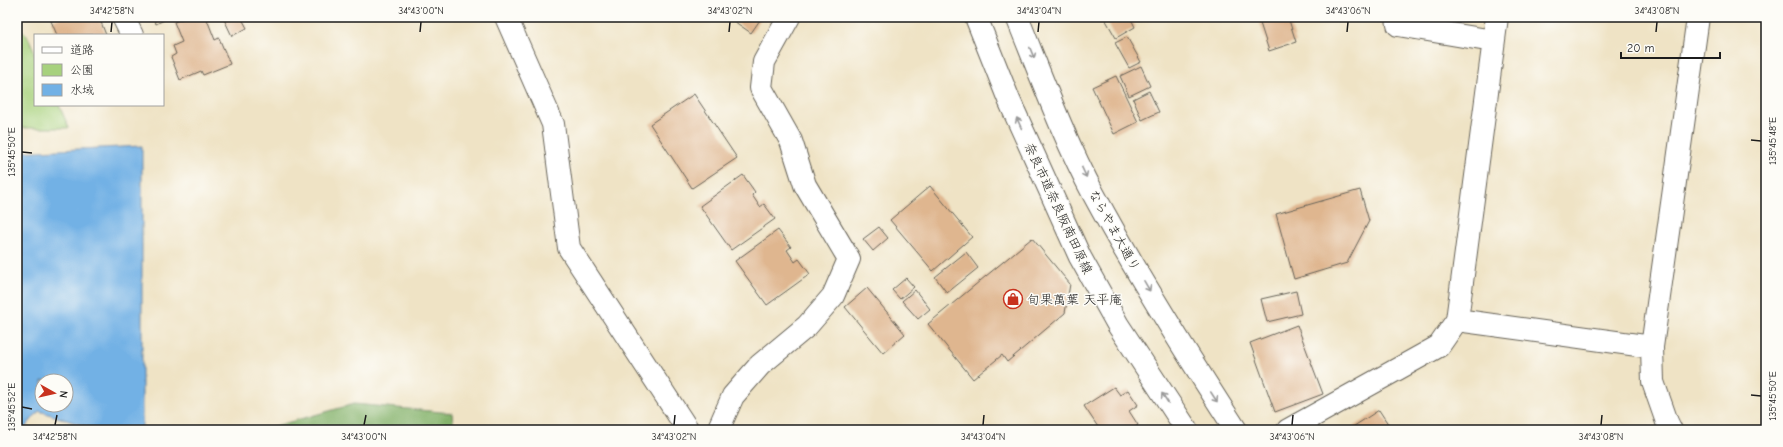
<svg xmlns="http://www.w3.org/2000/svg" width="1783" height="447" viewBox="0 0 1783 447" font-family="'Comic Neue','Klee One',sans-serif">
	<style>
		.green { fill: #a7d17d; stroke: #62764c }
		.forest { fill: #85b36c; stroke: #506844 }
		.water { fill: #72b1e5; stroke: #476680; fill-rule: evenodd }
		.building { fill: #dfb68f }
		.lines { fill: none; stroke-linecap: round; stroke-linejoin: round }
		.minor-casing { stroke: #666257; stroke-width: 24 }
		.tertiary-casing { stroke: #666257; stroke-width: 24 }
		.minor { stroke: #fff; stroke-width: 22 }
		.tertiary { stroke: #fff; stroke-width: 22 }
		.oneway { stroke: #999 }
		.ticks { fill: none; stroke: #1c1c1c; stroke-width: 1.5 }
		.labels { text-anchor: middle; stroke-width: 3; stroke-linejoin: round; paint-order: stroke }
		.street-label { font-size: 13px; fill: #1c1c1c; stroke: #fdfcf7 }
		.poi-label { font-size: 13px; fill: #1c1c1c; stroke: #fdfcf7; text-anchor: start }
		.neatline { fill: none; stroke: #1c1c1c; stroke-width: 1.5 }
		.ticks-label { font-size: 10px; text-anchor: middle; fill: #1c1c1c }
	</style>
	<rect width="100%" height="100%" fill="#fdfcf7"/>
	<filter id="ink" filterUnits="userSpaceOnUse"><feTurbulence type="fractalNoise" baseFrequency=".025" numOctaves="2"/><feDisplacementMap in="SourceGraphic" scale="8" xChannelSelector="R" yChannelSelector="G"/><feConvolveMatrix kernelMatrix="1 2 1 2 8 2 1 2 1" color-interpolation-filters="sRGB"/></filter>
	<filter id="wash" filterUnits="userSpaceOnUse"><feTurbulence type="fractalNoise" baseFrequency=".012" numOctaves="4" result="noise"/><feDisplacementMap in="SourceGraphic" scale="16" xChannelSelector="R" yChannelSelector="G"/><feGaussianBlur stdDeviation="0.9" result="paint"/><feColorMatrix in="noise" values="0 0 0 0 0 0 0 0 0 0 0 0 0 0 0 0 0 1.4 0 .05"/><feComposite in="paint" operator="in"/></filter>
	<g filter="url(#wash)">
		<rect width="100%" height="100%" fill="#efe3c5"/>
		<path class="green" d="M17,26c25,17 18,52 18,79h24l10,23h-52z"/>
		<path class="forest" d="M354,404l98,9 2,17h-193z"/>
		<path class="water" d="M142,146v284h-45l-58,-19 -16,19h-6v-278zM42,381h24v24h-24z"/>
		<g id="blocks">
			<path class="building" d="M61,17h38l7,18h-49l-6,-14z
				M153,17h17l-14,7z
				M187,17h19l9,23 4,-2 11,26 -27,11 -2,-4 -21,9 -9,-23 5,-3 -3,-8 9,-4 -8,-20z
				M223,17h18l6,11 -15,8z
				M728,17h34l-11,16z
				M1104,17h26l5,10 -19,11z
				M1258,17h30l8,25 -27,9z
				M1127,37l14,25 -12,6 -14,-25z
				M1141,66l9,20 -21,10 -9,-20z
				M1116,76l22,46 -24,12 -22,-47z
				M1149,91l10,21 -17,8 -9,-21z
				M694,94l43,64 -45,30 -42,-64z
				M743,175l12,17 -3,3 8,12 4,-3 11,15 -44,31 -31,-44z
				M930,186l42,51 -39,34 -43,-51z
				M1360,190l9,31 -22,42 -53,16 -18,-65z
				M879,227l9,11 -15,13 -10,-12z
				M778,230l13,17 -4,3 8,12 4,-3 11,15 -43,31 -32,-44z
				M1032,238l38,46 -5,29 -58,49 -5,-7 -29,24 -45,-55z
				M966,252l12,16 -31,25 -12,-16z
				M906,278l8,9 -14,12 -8,-9z
				M867,288l38,46 -22,19 -38,-46z
				M915,290l15,19 -12,10 -16,-18z
				M1296,291l5,23 -34,8 -6,-23z
				M1297,325l26,69 -48,18 -25,-69z
				M1114,387l6,8 8,-5 10,15 -9,6 9,14 -7,5h-31l-16,-24z
				M1379,410l13,20h-44z"/>
		</g>
	</g>
	<g filter="url(#ink)">
		<use href="#blocks" fill-opacity="0" stroke="#666257" stroke-width="1"/>
		<g class="lines">
			<g class="minor-casing">
				<path id="minor" d="M123,17l9,18
					M506,17l47,107 16,124 119,182
					M1397,17l1,8 95,16
					M1497,17l-40,303 195,27
					M718,430l15,-34 27,-31 47,-39 26,-30 16,-37 -44,-74 -14,-44 -30,-53 3,-26 25,-45
					M1288,430l151,-84 18,-26
					M1671,430l-4,-8 -14,-40 -1,-35 46,-330"/>
			</g>
			<g class="tertiary-casing">
				<path id="tertiary" d="M976,17l33,83 71,157 38,68 69,105
					M1017,17c24,59 47,122 77,178 43,80 92,158 142,235"/>
			</g>
			<use href="#minor" class="minor"/>
			<use href="#tertiary" class="tertiary"/>
		</g>
		<defs><path id="oneway-shaft" d="M-6 0H5M1.5-3L5.5 0L1.5 3" fill="none" stroke-width="1.6" stroke-linecap="round" stroke-linejoin="round"/></defs>
		<g class="oneway">
			<use href="#oneway-shaft" transform="translate(1032 53) rotate(68)"/>
			<use href="#oneway-shaft" transform="translate(1019 123) rotate(-114)"/>
			<use href="#oneway-shaft" transform="translate(1084 172) rotate(65)"/>
			<use href="#oneway-shaft" transform="translate(1147 286) rotate(60)"/>
			<use href="#oneway-shaft" transform="translate(1214 397) rotate(57)"/>
			<use href="#oneway-shaft" transform="translate(1165 398) rotate(-123)"/>
		</g>
	</g>
	<path class="ticks" d="M111,32l1,-10M420,32l1,-10M729,32l1,-10M1038,32l1,-10M1347,32l1,-10M1656,32l1,-10M1751,140l10,1M22,152l10,1M1751,395l10,1M22,407l10,2M55,425l2,-10M364,425l2,-10M674,425l1,-10M983,425l1,-10M1292,425l1,-10M1601,425l1,-10"/>
	<defs>
		<g id="shop-ring" transform="scale(1)"><circle r="9.5" fill="#fdfcf7" stroke="#c8321e" stroke-width="1.5"/><path d="M-5-2.5h2.3a2.7 3.5 0 0 1 5.4 0H5L5.5 6h-11ZM-1.5-2.5h3a1.5 2.3 0 0 0-3 0Z" fill="#c8321e"/></g>
	</defs>
	<g fill-rule="evenodd">
		<use href="#shop-ring" x="1013" y="299"/>
	</g>
	<g class="labels">
		<g class="street-label">
			<text transform="translate(1059 208) rotate(65)" y="5">奈良市道奈良阪南田原線</text>
			<text transform="translate(1115 230) rotate(61)" y="5">ならやま大通り</text>
		</g>
		<g class="poi-label">
			<text x="1027" y="304">旬果萬葉 天平庵</text>
		</g>
	</g>
	<rect width="1783" height="447" fill="none" stroke="#fdfcf7" stroke-width="44"/>
	<rect x="34" y="34" width="130" height="72" fill="#fdfcf7" stroke="#a3a29f"/>
	<rect x="42" y="47" width="20" height="6" fill="#ffffff" stroke="#a3a29f"/>
	<text x="70" y="54" font-size="12" fill="#1c1c1c">道路</text>
	<rect x="42" y="64" width="20" height="12" fill="#a7d17d" stroke="#a3a29f"/>
	<text x="70" y="74" font-size="12" fill="#1c1c1c">公園</text>
	<rect x="42" y="84" width="20" height="12" fill="#72b1e5" stroke="#a3a29f"/>
	<text x="70" y="94" font-size="12" fill="#1c1c1c">水域</text>
	<g transform="translate(54 393) rotate(98)"><circle r="19" fill="#fdfcf7" stroke="#a3a29f"/>
	<path d="M0-3L7 15L0 10L-7 15Z" fill="#c8321e"/>
	<text y="-6" font-size="11" font-weight="bold" text-anchor="middle" fill="#1c1c1c">N</text>
	</g>
	<path d="M1621 52v6h99v-6" fill="none" stroke="#1c1c1c" stroke-width="2"/>
	<text x="1627" y="52" font-size="12" fill="#1c1c1c" stroke="#fdfcf7" stroke-width="3" paint-order="stroke">20 m</text>
	<rect x="22" y="22" width="1739" height="403" class="neatline"/>
	<g class="ticks-label">
		<text x="112" y="14">34°42'58"N</text>
		<text x="421" y="14">34°43'00"N</text>
		<text x="730" y="14">34°43'02"N</text>
		<text x="1039" y="14">34°43'04"N</text>
		<text x="1348" y="14">34°43'06"N</text>
		<text x="1657" y="14">34°43'08"N</text>
		<text transform="translate(1772 141) rotate(-90)" y="4">135°45'48"E</text>
		<text transform="translate(11 152) rotate(-90)" y="4">135°45'50"E</text>
		<text transform="translate(1772 396) rotate(-90)" y="4">135°45'50"E</text>
		<text transform="translate(11 407) rotate(-90)" y="4">135°45'52"E</text>
		<text x="55" y="440">34°42'58"N</text>
		<text x="364" y="440">34°43'00"N</text>
		<text x="674" y="440">34°43'02"N</text>
		<text x="983" y="440">34°43'04"N</text>
		<text x="1292" y="440">34°43'06"N</text>
		<text x="1601" y="440">34°43'08"N</text>
	</g>
</svg>
